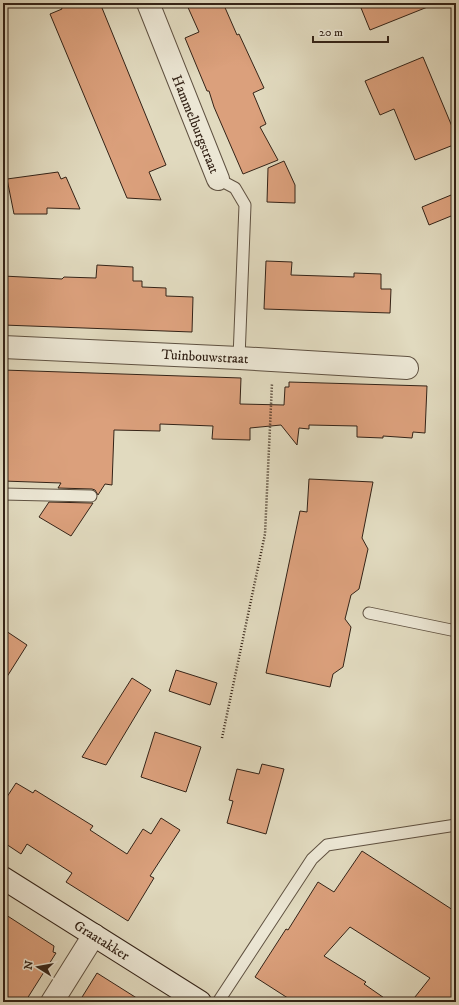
<svg xmlns="http://www.w3.org/2000/svg" width="459" height="1005" viewBox="0 0 459 1005" font-family="'IM FELL DW Pica',serif">
	<style>
		.building { fill: #dba07c; stroke: #342317 }
		.lines { fill: none; stroke-linecap: round; stroke-linejoin: round }
		.lane-casing { stroke: #5f5141; stroke-width: 13 }
		.street-casing { stroke: #5f5141; stroke-width: 24 }
		.secondary-casing { stroke: #342317; stroke-width: 24 }
		.path { stroke: #342317; stroke-width: 2.5; stroke-dasharray: 1 2; stroke-linecap: butt }
		.lane { stroke: #ece7d5; stroke-width: 11 }
		.street { stroke: #ece7d5; stroke-width: 22 }
		.secondary { stroke: #ece7d5; stroke-width: 22 }
		.labels { text-anchor: middle; stroke-width: 4; stroke-linejoin: round; paint-order: stroke }
		.street-label { font-size: 14px; fill: #342317; stroke: #ece7d5 }
	</style>
	<rect width="100%" height="100%" fill="#e1dabf"/>
	<filter id="stains"><feTurbulence type="fractalNoise" baseFrequency=".005" numOctaves="4"/><feColorMatrix values="0 0 0 0 .2 0 0 0 0 .09 0 0 0 0 .02 0 0 0 .5 -.17"/></filter>
	<radialGradient id="worn" r=".72"><stop offset=".6" stop-color="#630" stop-opacity="0"/><stop offset="1" stop-color="#630" stop-opacity=".3"/></radialGradient>
	<path class="building" d="M60,3h40l66,162 -17,7 12,28 -34,-2 -77,-184 12,-5z
		M186,3h37l14,32 2,-1 25,54 -11,5 13,31 -6,3 18,33 -35,14 -29,-67 -5,-16h-2l-22,-53 14,-6z
		M359,3h76v1l-65,26z
		M423,57l33,79v8l-41,16 -21,-51 -14,6 -15,-34z
		M284,161l11,24v18l-28,-1 1,-34z
		M58,172l3,7 5,-2 14,32 -33,-1v6h-33l-7,-35z
		M456,193v21l-27,11 -7,-18z
		M266,261l26,1 -1,13 63,2v-4l27,1v15h10l-1,24 -126,-4z
		M97,265l36,2v14h9v6l24,1v8l27,1 -1,35 -189,-7v-49l59,3 2,-2 32,1z
		M3,370l238,8 -1,26 44,1 1,-18h4v-5l138,4 -2,47 -12,-1 -1,6 -29,-2v2l-26,-1v-11l-48,-1v4l-10,-1 -2,17 -16,-20 -31,3v12l-38,-1 1,-13 -53,-2v7l-46,-1 -2,55 -7,-1 -7,11 -3,-5 -3,-1 -34,-1 3,-5 -58,-2z
		M309,479l64,3 -11,56 6,11 -9,40 -8,6 -6,24 6,8 -8,40 -10,7 -3,13 -64,-14 34,-162 7,1z
		M49,502l42,1h2l-22,33 -32,-19z
		M3,629l24,16 -24,38z
		M176,670l41,13 -7,22 -41,-14z
		M132,678l19,12 -45,75 -24,-8z
		M155,732l46,15 -15,45 -45,-15z
		M262,764l22,5 -18,65 -39,-11 6,-22 -4,-1 8,-31 22,5z
		M16,783l17,10 2,-3 58,36 -3,4 37,24 16,-25 8,5 10,-16 19,12 -30,46 4,2 -26,43 -62,-39 6,-9 -45,-29 -6,10 -18,-12v-39z
		M362,851l94,61v90h-45l19,-24 -80,-51 -26,29 42,26 -2,2 26,18h-96l-39,-25 31,-48 2,1 30,-48 16,10z
		M3,913l51,33 -1,6 3,1 -31,49h-22z
		M97,973l46,29h-64z"/>
	<g class="lines">
		<g class="lane-casing">
			<path id="lane" d="M218,179l17,9 10,17 -6,153
				M3,494l88,2
				M369,613l87,18
				M218,1002l94,-143 15,-14 129,-20"/>
		</g>
		<g class="street-casing">
			<path id="street" d="M148,3l70,176
				M3,347l236,11 168,10
				M52,1002l42,-67"/>
		</g>
		<g class="secondary-casing">
			<path id="secondary" d="M3,878l197,124"/>
		</g>
		<path class="path" d="M222,738l43,-204 7,-151"/>
		<use href="#lane" class="lane"/>
		<use href="#street" class="street"/>
		<use href="#secondary" class="secondary"/>
	</g>
	<g class="labels">
		<g class="street-label">
			<text transform="translate(196 124) rotate(68)" y="5">Hammelburgstraat</text>
			<text transform="translate(205 356) rotate(3)" y="5">Tuinbouwstraat</text>
			<text transform="translate(102 940) rotate(32)" y="5">Graatakker</text>
		</g>
	</g>
	<rect width="459" height="1005" fill="none" stroke="#e1dabf" stroke-width="16"/>
	<rect x="4" y="4" width="451" height="997" fill="none" stroke="#342317" stroke-width="2"/>
	<rect x="8" y="8" width="443" height="989" fill="none" stroke="#342317"/>
	<g transform="translate(38 967) rotate(281)" stroke="#ece7d5" stroke-width="3" paint-order="stroke">
	<path d="M0-3L7 15L0 10L-7 15Z" fill="#342317"/>
	<text y="-6" font-size="11" font-weight="bold" text-anchor="middle" fill="#342317">N</text>
	</g>
	<path d="M313 36v6h75v-6" fill="none" stroke="#342317" stroke-width="2"/>
	<text x="319" y="36" font-size="12" fill="#342317" stroke="#ece7d5" stroke-width="3" paint-order="stroke">20 m</text>
	<rect width="100%" height="100%" filter="url(#stains)"/>
	<rect width="100%" height="100%" fill="url(#worn)"/>
</svg>
